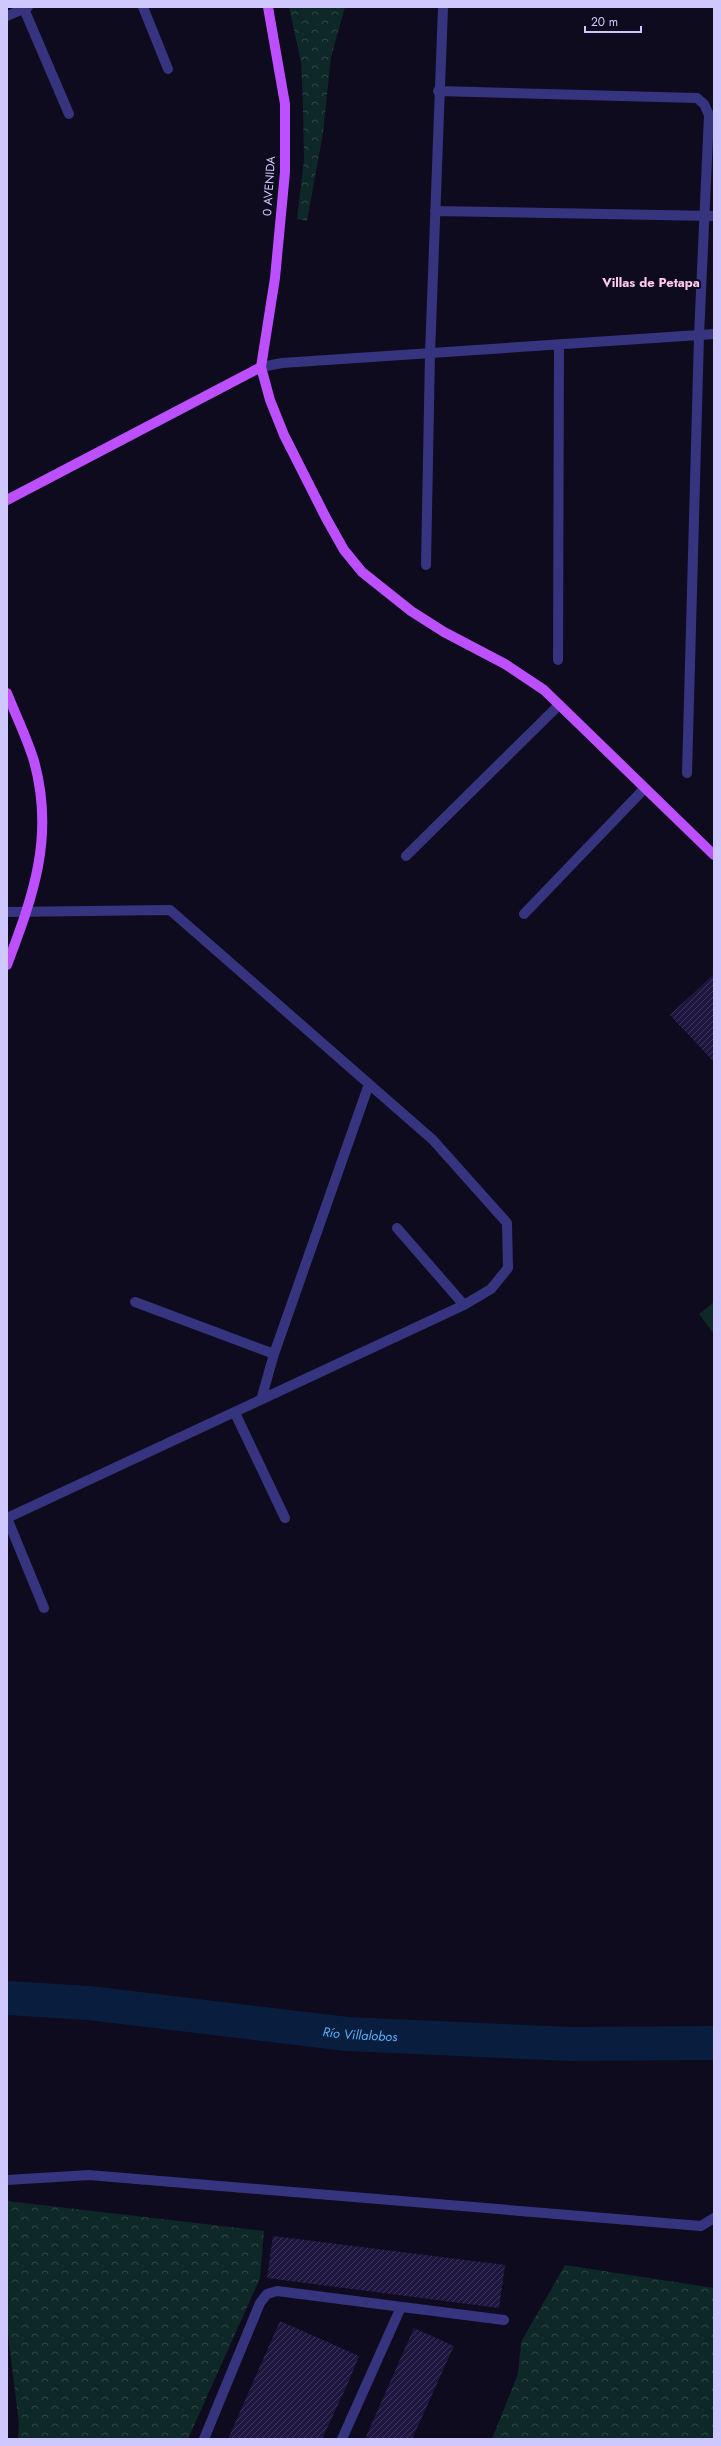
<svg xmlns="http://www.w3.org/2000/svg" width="721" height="2446" viewBox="0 0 721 2446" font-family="Jost,sans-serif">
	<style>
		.forest { fill: url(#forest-crowns) }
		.pitch { fill: #0e2827 }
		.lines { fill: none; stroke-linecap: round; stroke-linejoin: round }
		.river { stroke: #091d3f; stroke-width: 34 }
		.building { fill: url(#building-hatch) }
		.minor { stroke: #36347f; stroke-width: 10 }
		.major { stroke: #bc4fff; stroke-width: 10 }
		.labels { text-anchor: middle; stroke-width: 4; stroke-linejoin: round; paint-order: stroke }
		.street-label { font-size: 12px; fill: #cec8ff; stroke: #0e0b1e }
		.neighbourhood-label { font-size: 13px; font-weight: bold; fill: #ffcaec; stroke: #0e0b1e }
		.water-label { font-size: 13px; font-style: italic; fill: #56b2ff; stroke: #0e0b1e }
	</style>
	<defs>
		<pattern id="forest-crowns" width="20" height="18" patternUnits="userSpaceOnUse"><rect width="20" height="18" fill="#0e2827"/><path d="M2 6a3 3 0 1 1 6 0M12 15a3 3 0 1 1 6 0" fill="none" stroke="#304647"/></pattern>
		<pattern id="building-hatch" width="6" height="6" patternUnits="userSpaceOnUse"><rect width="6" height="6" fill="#1e163f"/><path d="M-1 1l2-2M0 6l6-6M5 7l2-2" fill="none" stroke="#3e365c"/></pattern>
	</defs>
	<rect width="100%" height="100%" fill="#0e0b1e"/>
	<path class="forest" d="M289,7h56l-14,50 -8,76 -16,88 -10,-2 7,-59 -1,-55 -2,-43z
		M7,2201l257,30 -4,47 -72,161h-170l1,-15 -12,-98z
		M565,2265l149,23v151h-222l26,-65 3,-32z"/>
	<path class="pitch" d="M714,1302v32l-15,-20z"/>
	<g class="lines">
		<path class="river" id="s1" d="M7,1998l82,5 258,31 223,10 144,-1"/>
	</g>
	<path class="building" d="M714,974v88l-44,-47z
		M273,2236l232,29 -6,43 -232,-30z
		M280,2321l79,35 -11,27 -26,56h-94z
		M414,2328l40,18 -6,13 -36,80h-47z"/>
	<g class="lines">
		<path class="minor" d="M143,7l25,62
			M24,9l45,105
			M7,16l21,-9
			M438,91l259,7 7,6 5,11 -10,221 -12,437
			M435,211l279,5
			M261,367l21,-4 432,-29
			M426,565l4,-211 13,-347
			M558,660l1,-315
			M406,856l153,-151
			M7,912l163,-2 263,230 74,83 1,45 -17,21 -27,16 -457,213
			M524,914l121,-126
			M397,1228l67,77
			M135,1302l139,52
			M261,1400l13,-46 95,-270
			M235,1413l50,105
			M7,1518l37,90
			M7,2180l82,-5 612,51 13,-8
			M204,2439l56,-136 7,-9 10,-3 227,29
			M342,2439l59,-132"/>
		<path class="major" d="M268,7l17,97v68l-10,106 -14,89 9,33 14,35 42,83 18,32 18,22 49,39 33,21 61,32 39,26 170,165
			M7,500l254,-133
			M7,693c9,23 20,45 27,68 21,76 -1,135 -27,204"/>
	</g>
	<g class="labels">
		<g class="street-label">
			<text transform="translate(269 186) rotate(-86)" y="4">0 AVENIDA</text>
		</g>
		<g class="neighbourhood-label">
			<text x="651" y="287">Villas de Petapa</text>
		</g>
		<g class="water-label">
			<text dy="5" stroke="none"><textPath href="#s1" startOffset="355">Río Villalobos</textPath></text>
		</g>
	</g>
	<rect width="721" height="2446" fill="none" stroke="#cec8ff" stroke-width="16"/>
	<path d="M585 26v6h56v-6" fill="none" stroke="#cec8ff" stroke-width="2"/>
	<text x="591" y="26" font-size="12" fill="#cec8ff" stroke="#0e0b1e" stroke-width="3" paint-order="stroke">20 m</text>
</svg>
